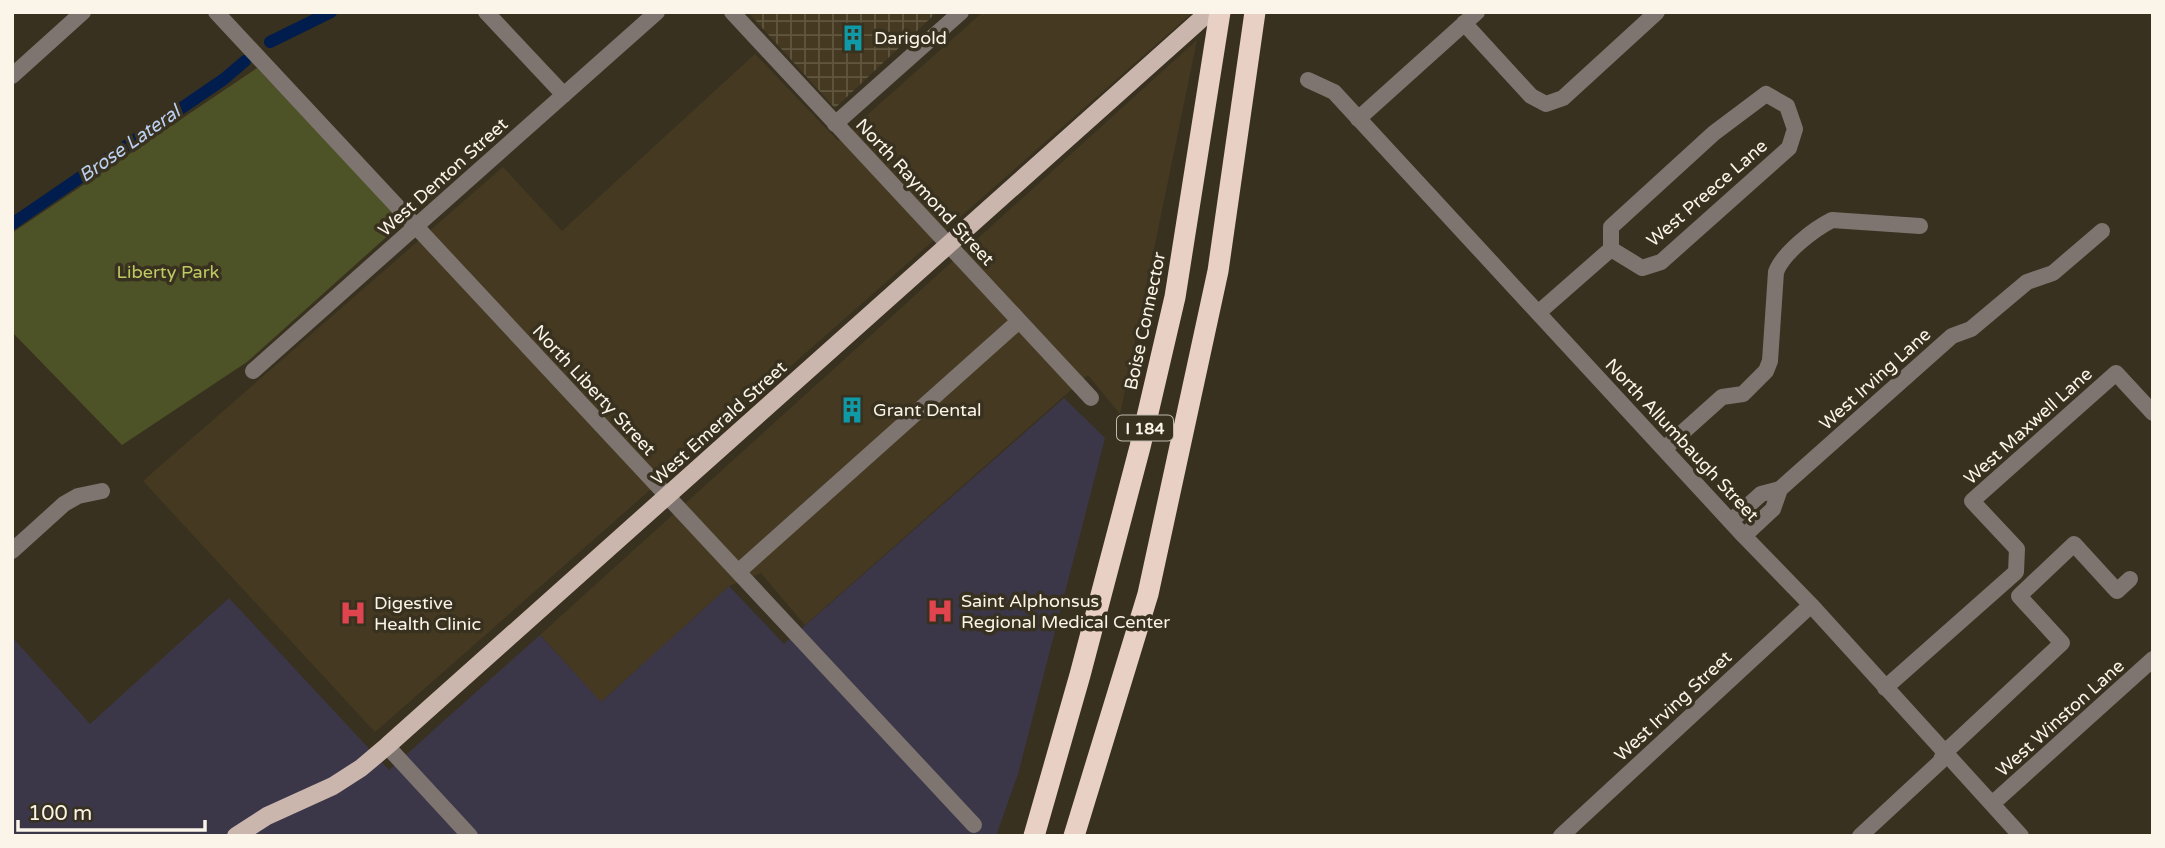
<svg xmlns="http://www.w3.org/2000/svg" width="2165" height="848" viewBox="0 0 2165 848" font-family="'Varela Round',sans-serif">
	<style>
		.built { fill: #453a21 }
		.industrial { fill: url(#industrial-grid) }
		.medical { fill: #3b3748 }
		.park { fill: #4e5327 }
		.lines { fill: none; stroke-linecap: round; stroke-linejoin: round }
		.canal { stroke: #001d4e; stroke-width: 12 }
		.minor { stroke: #7e7570; stroke-width: 16 }
		.major { stroke: #cbb6ad; stroke-width: 18 }
		.highway { stroke: #e9d0c5; stroke-width: 21 }
		.labels { text-anchor: middle; stroke-width: 7; stroke-linejoin: round; paint-order: stroke }
		.shield { fill: #39311f; stroke: #c0baac; stroke-width: 2 }
		.shield-label { font-size: 16px; font-weight: bold; fill: #faf4e9 }
		.poi-label { font-size: 18px; fill: #faf4e9; stroke: #39311f; text-anchor: start }
		.street-label { font-size: 18px; fill: #faf4e9; stroke: #39311f }
		.park-label { font-size: 18px; fill: #bec963; stroke: #39311f }
		.water-label { font-size: 19px; font-style: italic; fill: #bcd1f2; stroke: #39311f }
	</style>
	<defs>
		<pattern id="industrial-grid" width="8" height="8" patternUnits="userSpaceOnUse" patternTransform="scale(1.75)"><rect width="8" height="8" fill="#453a21"/><path d="M0 4h8M4 0v8" fill="none" stroke="#615741"/></pattern>
	</defs>
	<rect width="100%" height="100%" fill="#39311f"/>
	<path class="built" d="M983,12h210l-818,720 -232,-251 360,-314 59,64 193,-177 83,87z
		M1197,40l-77,374 -32,-39 -283,250 -44,-52 -32,13 -128,116 -61,-67z"/>
	<path class="industrial" d="M748,12h189l-102,96z"/>
	<path class="medical" d="M1064,398l41,40 -87,336 -22,62h-984v-199l78,87 139,-126 160,172 151,-135 61,67 128,-116 55,58z"/>
	<path class="park" d="M257,68l146,154 -156,140 -125,83 -110,-113v-99z"/>
	<g class="lines">
		<path class="canal" d="M270,42l61,-30
			M12,224l212,-145 21,-18"/>
		<path class="minor" d="M216,12l758,813
			M486,12l78,83
			M732,12l359,386
			M1464,23l67,73 15,8 17,-6 94,-86
			M12,76l71,-64
			M1308,80l26,12 410,444 67,69 210,231
			M1766,94l21,12 8,23 -6,19 -128,114 -19,6 -31,-19v-22l103,-94z
			M1358,119l119,-107
			M835,124l126,-112
			M1538,313l73,-64
			M253,371l404,-359
			M1664,449l58,-52 21,-3 23,-23 4,-10 6,-89c7,-19 38,-43 56,-52l88,6
			M1780,489l172,-153 19,-7 56,-47 26,-9 49,-42
			M1731,521l30,-27 19,-5 -7,20 -29,27
			M12,551l52,-47 14,-8 24,-5
			M738,572l281,-251
			M1885,688l131,-116 1,-23 -45,-48 144,-128 37,40
			M387,746l83,90
			M1992,804l161,-145
			M1561,836l250,-231
			M1860,836l80,-74 4,-9 12,-11 106,-99 -43,-47 55,-52 43,47 13,-12"/>
		<path class="major" d="M236,836l31,-20 66,-30 28,-18 26,-22 822,-734"/>
		<path class="highway" d="M1034,836l46,-161 60,-228 35,-150 45,-285
			M1074,836l74,-242 70,-323 37,-259"/>
	</g>
	<defs>
		<g id="building-bare" transform="scale(2.1)"><path d="M-4-6H4V6H1V3H-1V6H-4ZM-2.5-4.3h1.7v1.8h-1.7ZM.8-4.3h1.7v1.8H.8ZM-2.5-1h1.7V.8h-1.7ZM.8-1h1.7V.8H.8Z" fill="#0f9aa8" stroke="#39311f" stroke-width="2.5" paint-order="stroke"/></g>
		<g id="hospital-bare" transform="scale(2.1)"><path d="M-5-5h3v3.5h4V-5h3V5h-3V1.5h-4V5h-3Z" fill="#e0444e" stroke="#39311f" stroke-width="2.5" paint-order="stroke"/></g>
	</defs>
	<g fill-rule="evenodd">
		<use href="#building-bare" x="853" y="38"/>
		<use href="#building-bare" x="852" y="410"/>
		<use href="#hospital-bare" x="940" y="611"/>
		<use href="#hospital-bare" x="353" y="613"/>
	</g>
	<g class="labels">
		<rect class="shield" x="1117" y="415.5" width="56" height="25" rx="5"/>
		<g class="shield-label">
			<text x="1145" y="434">I 184</text>
		</g>
		<g class="poi-label">
			<text x="874" y="44">Darigold</text>
			<text x="873" y="416">Grant Dental</text>
			<text x="961" y="607">Saint Alphonsus<tspan x="961" dy="21">Regional Medical Center</tspan></text>
			<text x="374" y="609">Digestive<tspan x="374" dy="21">Health Clinic</tspan></text>
		</g>
		<g class="street-label">
			<text transform="translate(443 177) rotate(-42)" y="6">West Denton Street</text>
			<text transform="translate(925 192) rotate(47)" y="6">North Raymond Street</text>
			<text transform="translate(1707 193) rotate(-41)" y="6">West Preece Lane</text>
			<text transform="translate(1145 321) rotate(-78)" y="6">Boise Connector</text>
			<text transform="translate(1875 379) rotate(-42)" y="6">West Irving Lane</text>
			<text transform="translate(594 390) rotate(47)" y="6">North Liberty Street</text>
			<text transform="translate(719 423) rotate(-42)" y="6">West Emerald Street</text>
			<text transform="translate(2028 426) rotate(-42)" y="6">West Maxwell Lane</text>
			<text transform="translate(1682 440) rotate(47)" y="6">North Allumbaugh Street</text>
			<text transform="translate(1673 706) rotate(-43)" y="6">West Irving Street</text>
			<text transform="translate(2060 718) rotate(-42)" y="6">West Winston Lane</text>
		</g>
		<g class="park-label">
			<text x="168" y="278">Liberty Park</text>
		</g>
		<g class="water-label">
			<text transform="translate(129 143) rotate(-35)" y="7">Brose Lateral</text>
		</g>
	</g>
	<rect width="2165" height="848" fill="none" stroke="#faf4e9" stroke-width="28"/>
	<path d="M18 820v10h187v-10" fill="none" stroke="#faf4e9" stroke-width="3.5"/>
	<text x="28" y="820" font-size="21" fill="#faf4e9" stroke="#39311f" stroke-width="5" paint-order="stroke">100 m</text>
</svg>
